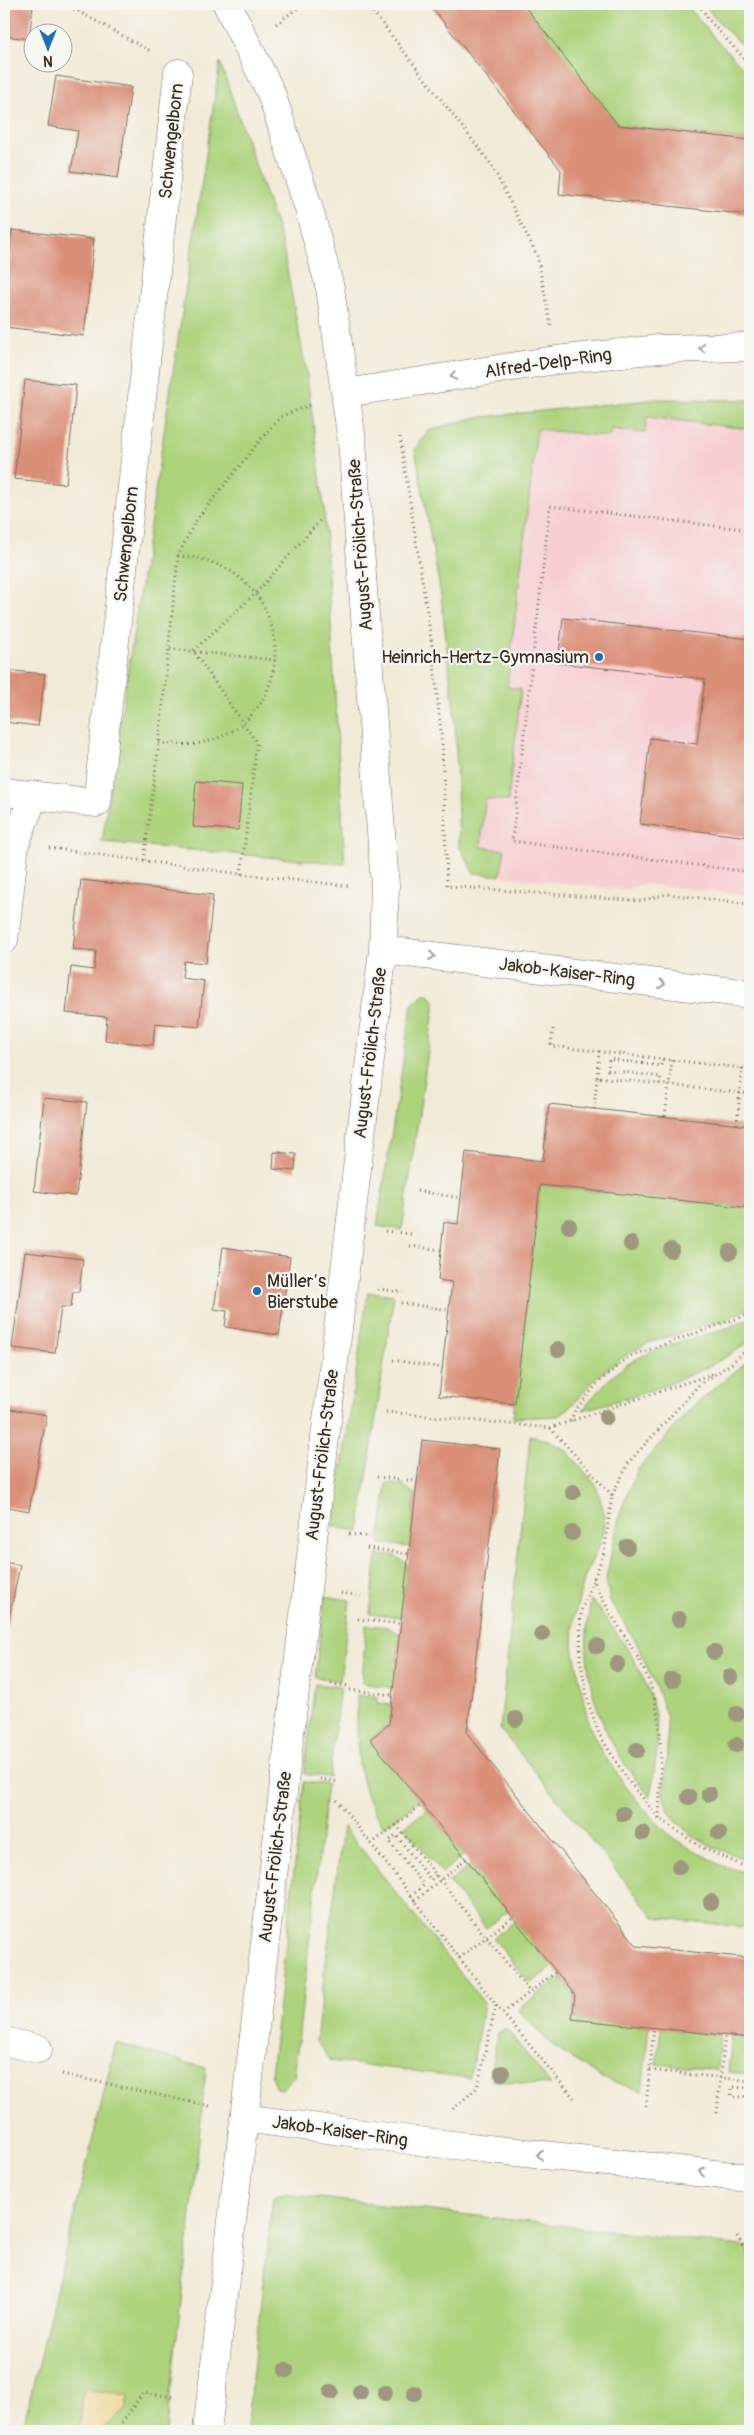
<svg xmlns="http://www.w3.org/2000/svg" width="754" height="2435" viewBox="0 0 754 2435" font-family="Pangolin,sans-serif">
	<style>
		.built { fill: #f7cfd3 }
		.green { fill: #add37d; stroke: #747e4e }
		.sand { fill: #eeda9e; stroke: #94825e }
		.building { fill: #da8f78 }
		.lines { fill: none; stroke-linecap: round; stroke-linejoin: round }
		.minor-casing { stroke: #7b6d5f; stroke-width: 29 }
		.path { stroke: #7b6d5f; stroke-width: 3; stroke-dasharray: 1 4; stroke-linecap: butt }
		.minor { stroke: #fff; stroke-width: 28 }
		.tree { fill: #9d987e }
		.oneway { stroke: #a79f9a }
		.poi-dot { fill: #1f6fb2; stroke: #f6f6f2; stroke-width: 2 }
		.labels { text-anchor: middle; stroke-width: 4.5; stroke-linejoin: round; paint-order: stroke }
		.street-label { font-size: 18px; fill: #3b2a1e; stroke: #f6f6f2 }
		.poi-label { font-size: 18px; fill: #3b2a1e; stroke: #f6f6f2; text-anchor: end }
	</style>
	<rect width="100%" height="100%" fill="#f6f6f2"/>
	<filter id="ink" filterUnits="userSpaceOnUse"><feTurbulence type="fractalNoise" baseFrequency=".02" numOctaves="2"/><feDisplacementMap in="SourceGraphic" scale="10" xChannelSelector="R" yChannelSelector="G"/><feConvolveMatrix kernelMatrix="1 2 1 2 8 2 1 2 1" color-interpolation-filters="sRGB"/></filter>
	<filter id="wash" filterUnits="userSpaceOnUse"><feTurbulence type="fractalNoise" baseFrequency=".0096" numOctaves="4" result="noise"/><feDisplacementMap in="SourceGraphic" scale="20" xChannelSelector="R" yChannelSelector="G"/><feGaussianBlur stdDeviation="1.12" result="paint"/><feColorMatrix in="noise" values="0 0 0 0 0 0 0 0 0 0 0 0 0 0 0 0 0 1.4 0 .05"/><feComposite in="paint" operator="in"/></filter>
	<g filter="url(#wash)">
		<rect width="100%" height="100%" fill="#f1ead7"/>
		<path class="built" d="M658,399l92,1v496l-107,-12 -18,6 -151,-17 -15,-27 -4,-126 -14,-125 -26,-146 13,-18 45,-13z"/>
		<path class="green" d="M523,4h163l29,35 35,36v65l-132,-15z
			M705,4h45v50l-37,-38z
			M220,62l62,181 25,133 17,131 21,357 -243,-22z
			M658,399l92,1 -1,29 -102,-12 -2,16 -34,-4 -2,8 -72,-8 -30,258 14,2 -13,112 -23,-2 -4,48 24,3 -5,26 -26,-3 -15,-27 -4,-126 -14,-125 -26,-146 13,-18 45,-13z
			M424,993l6,2 5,8 -33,227 -25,-4 35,-221z
			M540,1185l210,23v99l-22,12 -75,22 -24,12 -31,23 -28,31 -12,9 -45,2z
			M368,1292l26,3 -35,236 -26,-4z
			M750,1318v23c-49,36 -109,54 -167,69 12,-16 28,-35 45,-46 37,-24 84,-26 122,-46z
			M750,1359v502l-37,-14 -22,-12 -14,-13 -10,-14 -4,-14 4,-41v-35l-11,-31 -20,-45 -26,-41 -4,-22 14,-66 18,-44 53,-61z
			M530,1436l19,4 18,11 29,34 9,31 -4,25 -16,35 -11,42 -1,29 16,79 14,28 24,34 25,30 21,20 47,27 30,9v54l-96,-11 -154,-188z
			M387,1483l15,2 13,9 -5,53 -31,-4z
			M377,1555h17l13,9 -5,54 -32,-4z
			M325,1596l25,4 -10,81 -25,-4z
			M591,1600c28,34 59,76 65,121 4,24 -2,51 -6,76 -49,-57 -74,-121 -59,-197z
			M366,1625l21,2 13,7 -6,54 -32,-5z
			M315,1684l25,3 -11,90 -25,-3z
			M357,1695l21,2v6l14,2 -3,19 -19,15 49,61 -35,27c-31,-41 -26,-83 -27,-132z
			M304,1782l23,2 -33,293 -12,12 -7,-2 -4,-12z
			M427,1810l37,45 -22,18 -38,-46z
			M343,1826l141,177 -14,75 -139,-17 -15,-20z
			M471,1865l37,46 -22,17 -37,-46z
			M515,1921l37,46 -22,17 -37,-46z
			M560,1977l15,18 -3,24 77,8 -7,64 -40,-13 -48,-31 -36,-37z
			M506,2028l45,57 -58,-4 -3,-7 8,-41z
			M661,2028l59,7 -3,35 -60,-6z
			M732,2036l18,2v36l-22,-2z
			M116,2043l90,25 -11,110 -29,253h-144z
			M284,2194l466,53v184h-504l27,-234z"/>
		<path class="sand" d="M84,2389l45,6 -3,14 -25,22h-22z"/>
		<g id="blocks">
			<path class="building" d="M4,4l29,2 -4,33 -25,-3z
				M429,4h94l95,121 132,15v75l-191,-21 2,-24z
				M56,76l75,11 -13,91 -47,-7 7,-40 -30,-5z
				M12,230l82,9 -10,97 -80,-9v-21z
				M25,380l51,5 -10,99 -52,-5z
				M563,618l187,21v198l-110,-13 10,-86 47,6 8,-65 -147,-16z
				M4,670l41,4 -7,52 -34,-4z
				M196,781l46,4 -4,45 -45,-3z
				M81,880l132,15 -7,68 -22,-2 -2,17 22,3 -5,46 -44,-4 -2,22 -48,-5 2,-23 -41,-4 5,-46 23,3 2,-19 -23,-2z
				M44,1098l43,4 -11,94 -42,-5z
				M549,1104l201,22v82l-210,-23 -25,219 -76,-8 13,-114 -14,-2 6,-58 14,2 8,-72 77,9z
				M274,1152l22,2 -1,17 -22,-2z
				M223,1247l67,10 -11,78 -54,-8 2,-16 -13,-2z
				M25,1252l58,7 -4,33h-6l-2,15h-10l-6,46 -43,-5z
				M4,1408l43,7 -18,96 -25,-5z
				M422,1440l78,9 -33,284 170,213 113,12v80l-178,-19 3,-24 -205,-256 19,-15z
				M4,1562l16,3 -15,73h-1z"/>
		</g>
	</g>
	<g filter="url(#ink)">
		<use href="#blocks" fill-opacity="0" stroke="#7b6d5f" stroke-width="1"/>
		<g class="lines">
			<g class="minor-casing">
				<path id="minor" d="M346,393l210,-33 103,-11 91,-2
					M4,792l93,11 81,-730
					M4,940l11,-96 19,-49
					M383,950l367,44
					M4,2041l34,8
					M244,2118l173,23 333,37
					M207,2431l176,-1481 2,-65 -33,-444 -22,-153 -21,-79 -38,-116 -44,-89"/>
			</g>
			<path class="path" d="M65,4l87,48
				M367,4l124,160 46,91 14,71
				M699,4l9,15 42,46
				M276,24l27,-20
				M400,437l32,208 10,97 5,144 194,15 26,-7 83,10
				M750,530l-200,-24 -38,335 238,31
				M170,649l105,11
				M159,743c16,1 31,3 46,-1 104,-27 90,-181 -27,-186
				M49,848l192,26 108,12
				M144,860l15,-117 19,-187 17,-34 66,-83 21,-23 31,-12
				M241,874l16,-131 -64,-92 63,-58 66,-75
				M553,1029l-2,17 199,23
				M597,1077l2,-26
				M659,1084l2,-7 -53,-7 1,-11 52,7 1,-8
				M594,1109l3,-32 153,17
				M665,1116l7,-56
				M737,1124l5,-56
				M417,1191l44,7
				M385,1231l26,3
				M410,1246l31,4
				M378,1289l25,3
				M401,1303l48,7
				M393,1360l50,8
				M386,1412l164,16 62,67 -8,58 -23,58 -1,48 8,42 11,33 28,45 32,39 40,28 51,23
				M571,1421l3,-9 23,-28 31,-27 122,-43
				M550,1428l165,-55
				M377,1477l40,4
				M612,1495l17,-33 70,-77 33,-22 18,-16
				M349,1534l20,3
				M367,1548l42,6
				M593,1578c11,29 30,53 45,80 30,54 22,101 21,160
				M341,1593l20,3
				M358,1619l43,5
				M331,1684l19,2
				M350,1690l43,5
				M320,1779l19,3
				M337,1800l159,205 78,93
				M396,1825l134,167
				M371,1844l52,-40
				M411,1896l13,-11 -35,-44 7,-6 35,45 5,-5
				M415,1901l51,-42
				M459,1958l54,-41
				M503,2013l53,-41
				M650,2070l100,11
				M62,2074l148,32
				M750,2088l-18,-1 -1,9 19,2
				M646,2106l8,-79
				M453,2109l24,-21 19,-83
				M717,2113l8,-78
				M737,2236l13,21
				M116,2431l27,-38 32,4"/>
			<use href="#minor" class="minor"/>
		</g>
		<g class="tree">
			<circle cx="569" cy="1226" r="8"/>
			<circle cx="631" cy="1244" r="8"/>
			<circle cx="671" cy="1250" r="8"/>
			<circle cx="730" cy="1252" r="8"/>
			<circle cx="558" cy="1349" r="8"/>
			<circle cx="606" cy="1417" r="8"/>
			<circle cx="573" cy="1492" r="8"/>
			<circle cx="572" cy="1533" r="8"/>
			<circle cx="627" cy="1547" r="8"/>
			<circle cx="679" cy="1619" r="8"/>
			<circle cx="542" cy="1634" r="8"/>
			<circle cx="597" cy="1646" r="8"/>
			<circle cx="714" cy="1652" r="8"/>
			<circle cx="617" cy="1664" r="8"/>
			<circle cx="730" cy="1677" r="8"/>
			<circle cx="672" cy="1680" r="8"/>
			<circle cx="737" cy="1714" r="8"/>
			<circle cx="516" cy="1719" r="8"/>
			<circle cx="736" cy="1745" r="8"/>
			<circle cx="637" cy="1750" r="8"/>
			<circle cx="709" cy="1794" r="8"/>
			<circle cx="689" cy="1797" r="8"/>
			<circle cx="623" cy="1814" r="8"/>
			<circle cx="643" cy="1833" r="8"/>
			<circle cx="719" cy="1833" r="8"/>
			<circle cx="679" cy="1867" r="8"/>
			<circle cx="711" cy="1902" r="8"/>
			<circle cx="502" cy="2073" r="8"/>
			<circle cx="286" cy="2370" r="8"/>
			<circle cx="331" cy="2392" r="8"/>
			<circle cx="360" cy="2392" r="8"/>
			<circle cx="385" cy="2393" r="8"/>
			<circle cx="414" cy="2393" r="8"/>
		</g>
		<defs><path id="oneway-chevron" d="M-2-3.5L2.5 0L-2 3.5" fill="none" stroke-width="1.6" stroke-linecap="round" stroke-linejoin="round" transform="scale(1.25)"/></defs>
		<g class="oneway">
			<use href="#oneway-chevron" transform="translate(702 348) rotate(179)"/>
			<use href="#oneway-chevron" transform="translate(453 376) rotate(171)"/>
			<use href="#oneway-chevron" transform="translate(432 956) rotate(7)"/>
			<use href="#oneway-chevron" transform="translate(662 984) rotate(7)"/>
			<use href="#oneway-chevron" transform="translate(540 2155) rotate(-174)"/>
			<use href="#oneway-chevron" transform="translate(702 2172) rotate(-174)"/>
		</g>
	</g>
	<g class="poi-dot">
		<circle cx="599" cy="657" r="5"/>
		<circle cx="257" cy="1291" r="5"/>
	</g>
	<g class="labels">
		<g class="street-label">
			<text transform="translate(171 141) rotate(-84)" y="6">Schwengelborn</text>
			<text transform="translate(548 363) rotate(-8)" y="6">Alfred-Delp-Ring</text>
			<text transform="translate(126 544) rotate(-84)" y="6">Schwengelborn</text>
			<text transform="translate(360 545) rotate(-94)" y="6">August-Frölich-Straße</text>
			<text transform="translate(567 972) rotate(7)" y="6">Jakob-Kaiser-Ring</text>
			<text transform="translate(370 1053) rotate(-83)" y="6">August-Frölich-Straße</text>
			<text transform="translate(322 1455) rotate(-83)" y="6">August-Frölich-Straße</text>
			<text transform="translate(275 1857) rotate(-83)" y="6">August-Frölich-Straße</text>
			<text transform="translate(340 2131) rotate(8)" y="6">Jakob-Kaiser-Ring</text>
		</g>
		<g class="poi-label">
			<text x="589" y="663">Heinrich-Hertz-Gymnasium</text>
			<text x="267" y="1287" text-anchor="start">Müller‘s<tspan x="267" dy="21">Bierstube</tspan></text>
		</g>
	</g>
	<rect width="754" height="2435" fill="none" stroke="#f6f6f2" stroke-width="20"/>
	<g transform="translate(48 48) rotate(180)"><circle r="24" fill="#f6f6f2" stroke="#aba49d"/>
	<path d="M0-4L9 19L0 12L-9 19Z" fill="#1f6fb2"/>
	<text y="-8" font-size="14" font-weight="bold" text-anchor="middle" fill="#3b2a1e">N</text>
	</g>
</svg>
